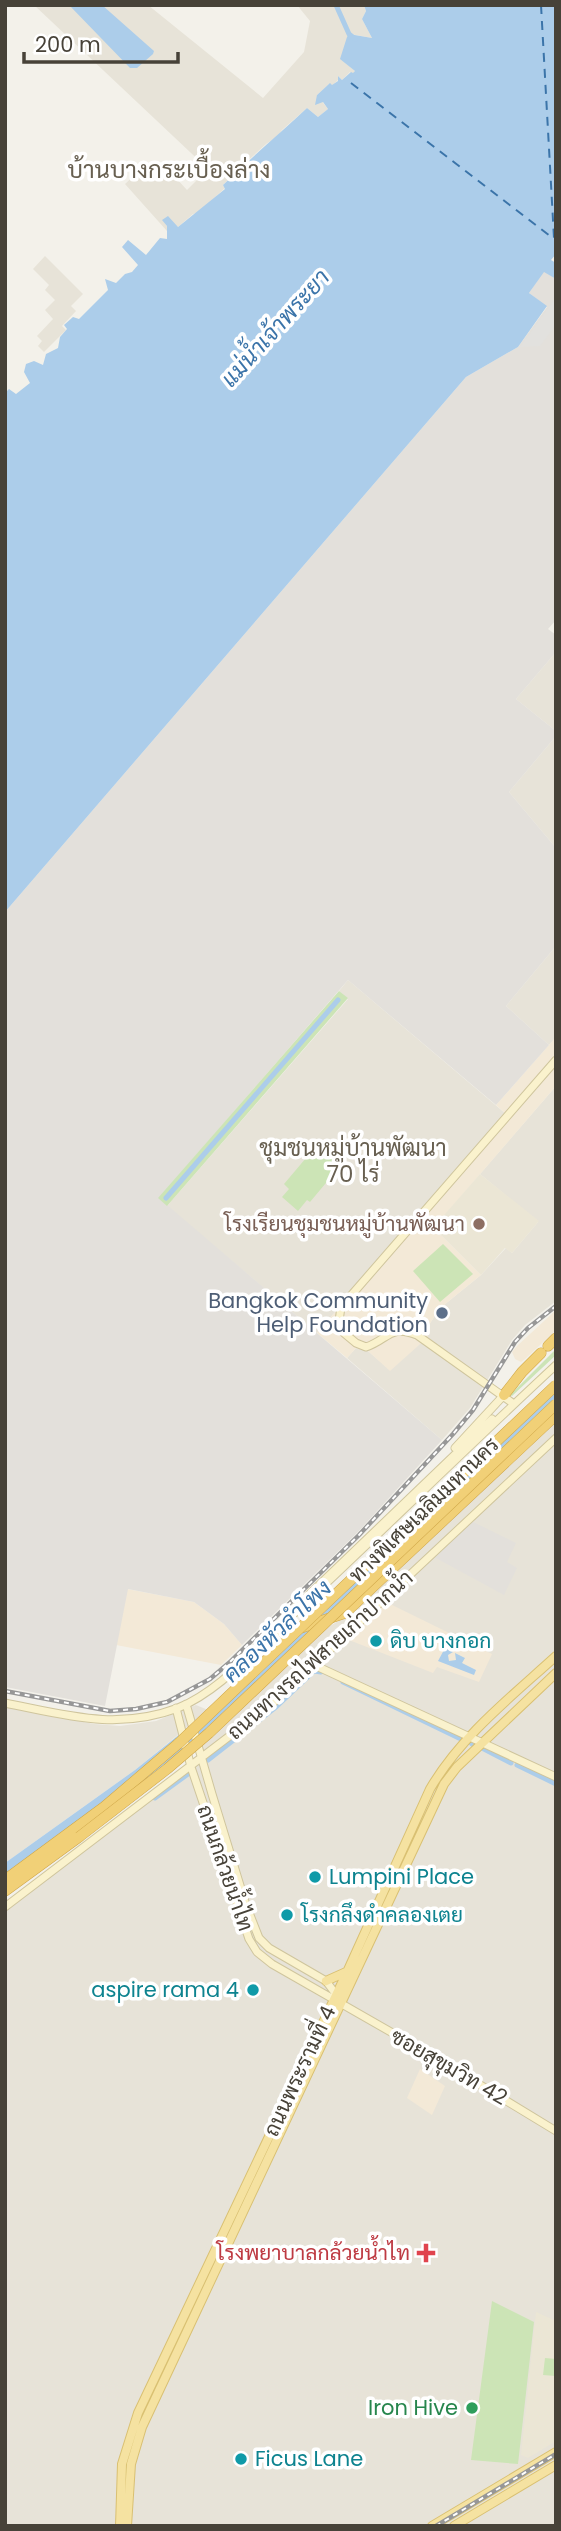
<svg xmlns="http://www.w3.org/2000/svg" width="561" height="2531" viewBox="0 0 561 2531" font-family="Poppins,Sarabun,sans-serif">
	<style>
		.residential { fill: #e7e3d8 }
		.commercial { fill: #f3e9d7 }
		.industrial { fill: #e3e0db }
		.education { fill: #ebe6d5 }
		.green { fill: #cce4b6 }
		.parking { fill: #e2e1de }
		.water { fill: #accdea }
		.lines { fill: none; stroke-linecap: round; stroke-linejoin: round }
		.canal { stroke: #accdea; stroke-width: 5 }
		.ferry { stroke: #3b74a9; stroke-width: 2; stroke-dasharray: 9 7; stroke-linecap: butt }
		.secondary-casing { stroke: #cfc59d; stroke-width: 9 }
		.primary-casing { stroke: #d9c072; stroke-width: 10 }
		.highway-casing { stroke: #cfa648; stroke-width: 11 }
		.secondary { stroke: #faf2cd; stroke-width: 7 }
		.primary { stroke: #f5e2a1; stroke-width: 8 }
		.highway { stroke: #f1d077; stroke-width: 10 }
		.rail-casing { stroke: #979797; stroke-width: 4.5 }
		.rail { stroke: #fff; stroke-width: 2; stroke-dasharray: 5; stroke-linecap: butt }
		.highway-bridge-casing { stroke: #cfa648; stroke-width: 11; stroke-linecap: butt }
		.highway-bridge { stroke: #f1d077; stroke-width: 10 }
		.education-dot { fill: #8d6e63; stroke: #fff; stroke-width: 2.5 }
		.service-dot { fill: #5c6f8a; stroke: #fff; stroke-width: 2.5 }
		.culture-dot { fill: #0f9aa8; stroke: #fff; stroke-width: 2.5 }
		.health-dot { fill: #e0444e; stroke: #fff; stroke-width: 2.5 }
		.leisure-dot { fill: #2e9e5b; stroke: #fff; stroke-width: 2.5 }
		.labels { text-anchor: middle; stroke-width: 7; stroke-linejoin: round; paint-order: stroke }
		.education-label { font-size: 21px; fill: #785e54; stroke: #fff; text-anchor: end }
		.service-label { font-size: 21px; fill: #4e5e75; stroke: #fff; text-anchor: end }
		.street-label { font-size: 21px; fill: #474238; stroke: #fff }
		.culture-label { font-size: 21px; fill: #0d838f; stroke: #fff; text-anchor: start }
		.health-label { font-size: 21px; fill: #be3a42; stroke: #fff; text-anchor: end }
		.leisure-label { font-size: 21px; fill: #27864d; stroke: #fff; text-anchor: end }
		.water-label { font-size: 23px; font-style: italic; fill: #3b74a9; stroke: #fff }
		.neighbourhood-label { font-size: 23px; fill: #686051; stroke: #fff }
		.quarter-label { font-size: 24px; fill: #686051; stroke: #fff }
	</style>
	<rect width="100%" height="100%" fill="#f3f1ea"/>
	<path class="residential" d="M34,5h114l115,93 41,-46 6,-31 -13,-16h67l2,6 -4,8 10,19 -22,-4 -4,29 9,8 -2,3 -3,-2 -8,8 -4,-4v4l-6,6 -3,-2 -12,11 11,14 -10,8 -11,-9 -25,22 -4,6 -12,8 -27,25 -16,16 2,3 -27,25 -5,1 -15,13 -15,-7 4,6v5l-42,-47 15,-14 24,-5 23,25 21,-21z
		M45,256l38,38 -12,12 5,5 -14,15 4,4 -22,22 -6,-6 4,-5 -5,-5 16,-17 -8,-9 10,-10 -10,-10 4,-5 -16,-16z
		M556,652v79l-40,-32z
		M556,736v112l-47,-56z
		M556,946v91l-7,8 -43,-39z
		M348,980l158,134 -189,219 -150,-127 181,-207 -9,-8z
		M556,1086v215l-31,24 -13,15 -42,68 -28,32 -95,-82 9,-10 12,3 22,19 39,-45 10,-16 42,-34 25,-27 6,5 26,-31 -58,-48z
		M556,1415v1111h-551v-617l200,-151 -5,-12 128,-119 23,-13z
		M196,1705l12,5 -73,60 -130,93v-156l89,17 26,2 36,-5z"/>
	<path class="commercial" d="M556,1037v49l-118,137 -13,6 17,7 39,39 -42,34 -10,16 -1,12 -38,34 -22,-20 -12,-3 -9,10 -30,-25 189,-219 -10,-9z
		M556,1310v20l-31,29 -4,3 -6,-3 -3,-7 6,-7z
		M127,1589l67,13 30,22 18,21 -21,20 -105,-20z
		M386,1602l106,52 -13,28 -42,-15 -4,6 -84,-33z
		M420,2069l25,17 -13,29 -25,-17z"/>
	<path class="industrial" d="M544,271l12,8v341l-8,9 8,6v17l-40,47 40,32v5l-47,56 47,56v98l-50,60 43,39 -53,60 -148,-125 -189,218 283,242 -85,93 -115,112 -18,-21 -30,-22 -66,-13 -23,117 -100,-19v-775l461,-535 52,-30 29,-40 -18,-14z
		M471,1521l45,22 -9,19 10,6 -13,27 -70,-38z"/>
	<path class="education" d="M480,1174l59,47 -27,32 -7,-5 -24,27 -39,-39 -22,-11 9,-9 9,6z
		M536,2312l20,9v120l-28,17 -7,-3z"/>
	<path class="green" d="M339,991l9,7 -181,208 -9,-8z
		M317,1145l24,20 -31,37 -3,-2 -9,11 -16,-14 7,-8 -5,-5z
		M443,1244l30,30 -33,28 -27,-31z
		M556,1349v6l-44,41 -2,-1z
		M492,2301l42,21 -16,142 -47,-4z
		M545,2358l11,1v17l-13,-1z"/>
	<path class="parking" d="M554,300l2,25 -16,21 -20,1z"/>
	<path class="water" d="M69,5h33l52,46 -1,3 -16,14h-7z
		M364,5h192v249l-5,6 5,3v16l-12,-7 -15,21 18,13 -29,41 -52,30 -461,535v-519l4,-4 7,5 14,-11 -6,-11 2,-8 8,-3 9,4 3,-11 12,-6 2,-11 7,-8 -3,-4 9,-8 6,2 29,-29 -3,-11 11,4 9,-9 7,-2 6,-7 -16,-18 6,-7 18,15 14,-17 7,1v-13l-5,-6 6,-4 10,11 47,-38 -2,-4c28,-27 56,-51 84,-77l11,9 10,-8 -5,-7 -8,3 2,-10 13,-12 2,2 6,-4v-5l4,4 9,-8 2,1 2,-2 -15,-12 7,-22 2,-3 23,4 -10,-19 4,-8z
		M556,1382v30l-356,334 -195,149v-32l130,-93 66,-53 312,-298z
		M445,1648l8,4 -5,3 1,6 7,-1 -1,-7 10,5 -3,5 14,7 -2,5 -36,-14z"/>
	<g class="lines">
		<path class="canal" d="M336,5l13,29 6,5
			M166,1198l172,-198
			M343,1682l120,58
			M471,1743l1,1
			M482,1748l29,15
			M208,1760l68,-53 38,-36 7,1
			M517,1765l39,19
			M153,1797l2,1 33,-24"/>
		<path class="ferry" d="M541,5l13,233
			M351,83l203,156"/>
		<g class="secondary-casing">
			<path id="secondary" d="M514,1404l-97,-69c-27,-11 -28,4 -51,12l-10,-4 -18,-15 3,-21 215,-247
				M455,1448l49,-53
				M291,1612l201,-193
				M314,1665l242,112
				M5,1703c61,12 112,28 173,5 36,-15 64,-45 92,-72 96,-89 190,-182 286,-271
				M186,1704l26,90 34,111 13,33 10,10 57,33 12,16
				M176,1708l15,59 58,172 8,13 15,12 159,91 125,76
				M5,1907l268,-204 283,-265"/>
		</g>
		<g class="primary-casing">
			<path id="primary" d="M326,1981l20,-9
				M120,2526l2,-62 16,-51 210,-443 82,-181c31,-53 81,-92 126,-133
				M127,2526l4,-62 11,-37 302,-643 13,-17 99,-94
				M432,2526l124,-74
				M454,2526l102,-61"/>
		</g>
		<g class="highway-casing">
			<path id="highway" d="M548,1346l8,-8
				M504,1395l18,-23 19,-19
				M268,1639l77,-26 211,-198
				M5,1880l99,-73 75,-64
				M5,1891l74,-54"/>
		</g>
		<use href="#secondary" class="secondary"/>
		<use href="#primary" class="primary"/>
		<use href="#highway" class="highway"/>
		<g class="rail-casing">
			<path id="rail" d="M5,1691l105,20 26,-2 31,-7 43,-23 20,-17 129,-127 94,-101 20,-24 42,-68 13,-14 28,-22
				M436,2526l120,-72"/>
		</g>
		<use href="#rail" class="rail"/>
		<g class="highway-bridge-casing">
			<path id="highway-bridge" d="M179,1743l377,-358
				M79,1837l88,-68 42,-36 347,-329"/>
		</g>
		<use href="#highway-bridge" class="highway-bridge"/>
	</g>
	<circle class="education-dot" cx="479" cy="1224" r="7"/>
	<circle class="service-dot" cx="442" cy="1313" r="7"/>
	<g class="culture-dot">
		<circle cx="376" cy="1641" r="7"/>
		<circle cx="315" cy="1877" r="7"/>
		<circle cx="287" cy="1915" r="7"/>
		<circle cx="253" cy="1990" r="7"/>
		<circle cx="241" cy="2459" r="7"/>
	</g>
	<path class="health-dot" d="M422.5 2242.5h7v7h7v7h-7v7h-7v-7h-7v-7h7z"/>
	<circle class="leisure-dot" cx="472" cy="2408" r="7"/>
	<g class="labels">
		<g class="education-label">
			<text x="465" y="1231">โรงเรียนชุมชนหมู่บ้านพัฒนา</text>
		</g>
		<g class="service-label">
			<text x="428" y="1308">Bangkok Community<tspan x="428" dy="24">Help Foundation</tspan></text>
		</g>
		<g class="street-label">
			<text transform="translate(424 1510) rotate(-44)" y="7">ทางพิเศษเฉลิมมหานคร</text>
			<text transform="translate(320 1655) rotate(-42)" y="7">ถนนทางรถไฟสายเก่าปากน้ำ</text>
			<text transform="translate(225 1868) rotate(71)" y="7">ถนนกล้วยน้ำไท</text>
			<text transform="translate(449 2067) rotate(30)" y="7">ซอยสุขุมวิท 42</text>
			<text transform="translate(300 2071) rotate(-65)" y="7">ถนนพระรามที่ 4</text>
		</g>
		<g class="culture-label">
			<text x="390" y="1648">ดิบ บางกอก</text>
			<text x="329" y="1884">Lumpini Place</text>
			<text x="301" y="1922">โรงกลึงดำคลองเตย</text>
			<text x="239" y="1997" text-anchor="end">aspire rama 4</text>
			<text x="255" y="2466">Ficus Lane</text>
		</g>
		<g class="health-label">
			<text x="410" y="2260">โรงพยาบาลกล้วยน้ำไท</text>
		</g>
		<g class="leisure-label">
			<text x="458" y="2415">Iron Hive</text>
		</g>
		<g class="water-label">
			<text transform="translate(275 328) rotate(-48)" y="8">แม่น้ำเจ้าพระยา</text>
			<text transform="translate(277 1631) rotate(-43)" y="8">คลองหัวลำโพง</text>
		</g>
		<g class="neighbourhood-label">
			<text x="353" y="1156">ชุมชนหมู่บ้านพัฒนา<tspan x="353" dy="26">70 ไร่</tspan></text>
		</g>
		<g class="quarter-label">
			<text x="169" y="178">บ้านบางกระเบื้องล่าง</text>
		</g>
	</g>
	<rect width="561" height="2531" fill="none" stroke="#474238" stroke-width="14"/>
	<path d="M24 52v10h154v-10" fill="none" stroke="#474238" stroke-width="3.5"/>
	<text x="35" y="52" font-size="21" fill="#474238" stroke="#ffffff" stroke-width="5" paint-order="stroke">200 m</text>
</svg>
